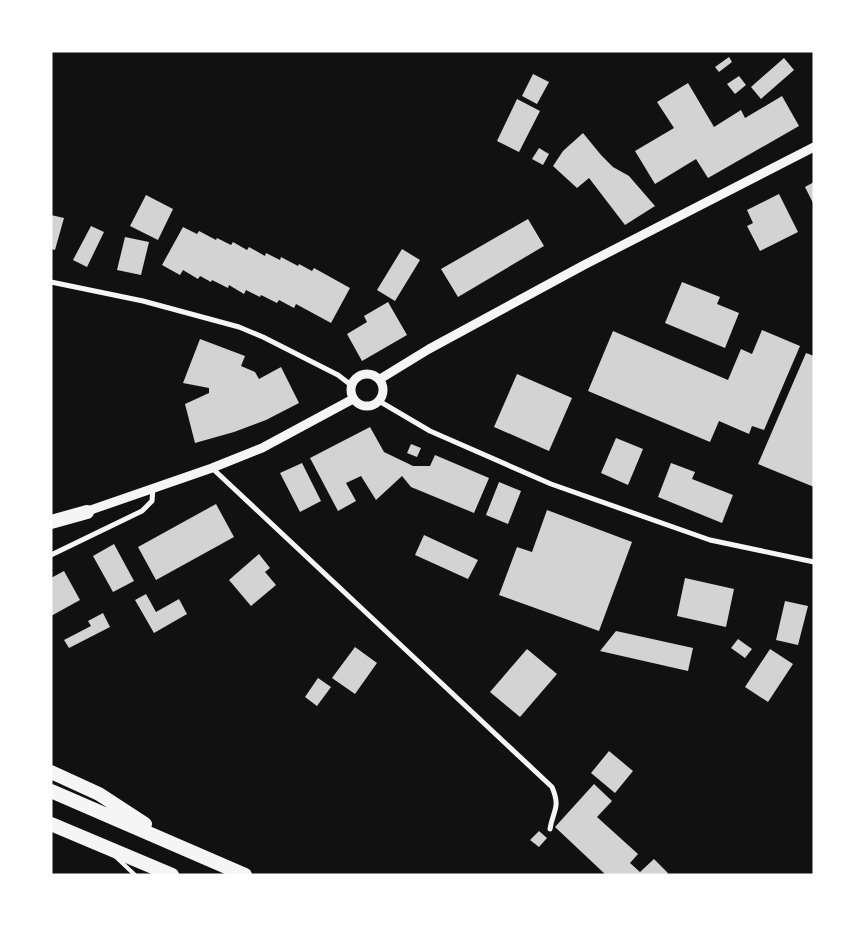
<svg xmlns="http://www.w3.org/2000/svg" width="865" height="926" viewBox="0 0 865 926" font-family="Poppins,sans-serif">
	<style>
		.building { fill: #d3d3d3 }
		.lines { fill: none; stroke-linecap: round; stroke-linejoin: round }
		.service { stroke: #f5f5f5; stroke-width: 4 }
		.minor { stroke: #f5f5f5; stroke-width: 5 }
		.tertiary { stroke: #f5f5f5; stroke-width: 9 }
		.trunk { stroke: #f5f5f5; stroke-width: 14 }
	</style>
	<rect width="100%" height="100%" fill="#111"/>
	<path class="building" d="M729,57l3,5 -13,10 -4,-5z
		M784,58l10,12 -33,29 -10,-12z
		M533,74l16,8 -12,22 -15,-8z
		M739,76l7,9 -11,9 -8,-10z
		M688,83l26,44 27,-17 4,8 37,-22 17,30 -91,52 -12,-19 -41,25 -20,-33 39,-23 -17,-26z
		M517,99l23,12 -21,41 -22,-11z
		M583,133l18,22 12,12 16,9 26,30 -30,19 -36,-47 -12,10 -24,-22 10,-15z
		M539,148l10,6 -6,11 -11,-6z
		M814,182v23l-9,-18z
		M779,194l19,38 -38,19 -13,-25 6,-3 -6,-13z
		M146,195l27,14 -15,31 -28,-14z
		M51,215l13,3 -9,32 -4,-1z
		M528,219l16,27 -86,51 -17,-28z
		M91,226l13,6 -17,35 -14,-7z
		M183,227l14,7 2,-3 17,9 1,-2 14,7 2,-3 14,8 2,-3 16,9 1,-3 14,7 1,-3 17,9 1,-2 13,7 2,-3 36,20 -19,35 -35,-19 -2,4 -15,-8 -2,3 -16,-8 -1,2 -14,-7 -2,4 -15,-9 -1,3 -16,-8 -1,2 -11,-6 -2,3 -15,-9 -3,5 -18,-10z
		M125,237l24,5 -8,33 -24,-5z
		M402,249l18,11 -25,41 -18,-11z
		M682,282l38,15 -3,7 22,9 -14,35 -60,-25z
		M388,302l19,33 -45,26 -15,-27 20,-12 -3,-6z
		M762,330l38,16 -36,84 -12,-4 -3,8 -30,-13 -9,21 -122,-51 25,-60 115,49 13,-31 11,5z
		M200,339l45,17 -4,10 14,6 4,7 22,-12 18,36 -33,17 -32,12 -39,11 -10,-39 24,-11v-5l-26,-5z
		M806,353l8,3v131l-56,-23z
		M517,374l55,24 -23,53 -55,-24z
		M370,427l14,25 29,14h17l5,-11 54,23 -15,35 -63,-26 -9,-11 -26,24 -15,-24 -15,7 10,18 -18,10 -28,-53z
		M616,438l27,11 -15,36 -27,-12z
		M411,444l10,4 -4,9 -10,-4z
		M302,463l19,38 -21,11 -20,-39z
		M671,463l24,9 -3,7 41,16 -11,28 -64,-26z
		M499,482l22,9 -13,33 -22,-9z
		M216,504l18,33 -78,43 -18,-33z
		M547,510l85,32 -33,89 -100,-36 18,-48 15,5z
		M424,535l54,25 -10,19 -53,-24z
		M114,544l20,37 -21,11 -20,-36z
		M259,554l11,14 -5,4 11,13 -25,21 -22,-26z
		M64,571l16,29 -29,16v-38z
		M685,578l49,11 -8,38 -49,-11z
		M146,594l10,18 23,-13 8,15 -33,19 -19,-33z
		M785,601l23,5 -10,39 -22,-5z
		M103,613l7,14 -41,21 -5,-8 27,-14 -3,-5z
		M616,631l77,17 -5,23 -88,-20z
		M738,639l14,10 -7,9 -14,-10z
		M355,647l22,16 -22,31 -23,-16z
		M527,649l30,25 -37,43 -30,-25z
		M770,649l23,15 -25,38 -23,-15z
		M318,678l13,9 -14,19 -12,-9z
		M609,751l24,20 -18,22 -24,-20z
		M594,784l18,17 -15,16 41,37 -8,9 10,9 14,-13 14,14 -2,2h-60l-51,-48z
		M539,831l8,7 -8,9 -9,-7z"/>
	<g class="lines">
		<path class="service" d="M116,857l19,18"/>
		<path class="minor" d="M51,282l92,19 96,26 24,10 75,38 13,10
			M379,401l51,30 121,53 159,56 104,22
			M212,468l340,319c9,21 1,23 -2,42
			M51,555l91,-44 10,-10 1,-13"/>
		<path class="tertiary" d="M351 390a16 16 0 1 1 32 0a16 16 0 1 1-32 0Z
			M380,379l49,-30 155,-84 230,-118
			M82,513l130,-45 50,-20 91,-49"/>
		<path class="trunk" d="M51,522l36,-10
			M51,772l48,22 46,30
			M51,791l194,84
			M51,824l121,51"/>
	</g>
	<rect width="865" height="926" fill="none" stroke="#ffffff" stroke-width="105"/>
</svg>
